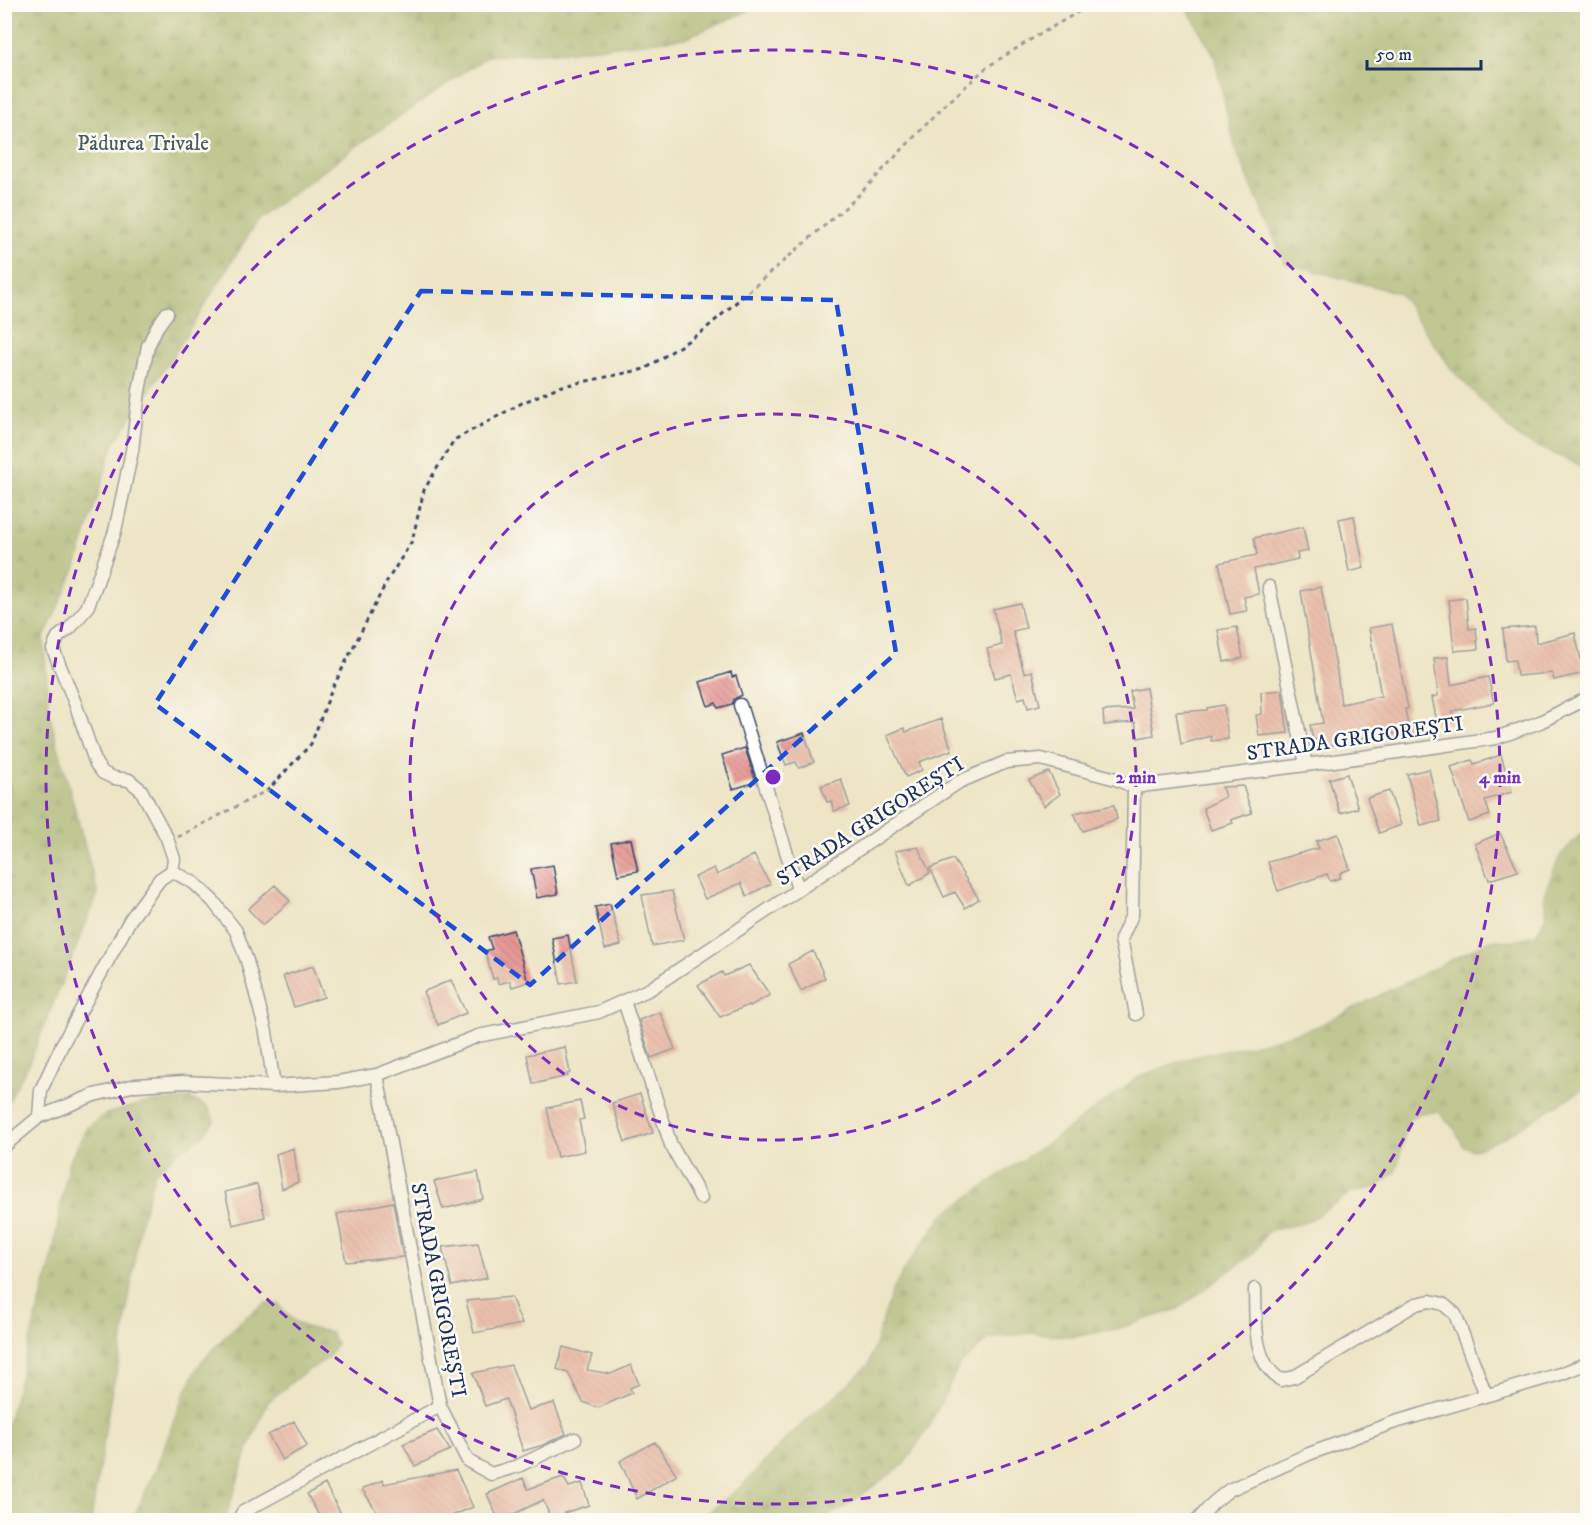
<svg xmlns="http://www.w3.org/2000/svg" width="1592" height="1525" viewBox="0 0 1592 1525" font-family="'IM FELL DW Pica',serif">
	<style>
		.forest { fill: url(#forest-firs); stroke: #526959; stroke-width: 1.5 }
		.building { fill: url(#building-back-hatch) }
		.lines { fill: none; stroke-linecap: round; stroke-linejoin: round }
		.street-casing { stroke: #3b4a6e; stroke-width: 15 }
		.path { stroke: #3b4a6e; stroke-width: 3; stroke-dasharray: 4.5 4.5; stroke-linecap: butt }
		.street { stroke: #fff; stroke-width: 12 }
		.marked { fill: none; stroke: #1d4ed8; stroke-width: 4.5; stroke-dasharray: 12 8; stroke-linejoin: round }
		.ring { fill: none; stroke: #7b2cbf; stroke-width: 3; stroke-dasharray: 10 8 }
		.labels { text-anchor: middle; stroke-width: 5; stroke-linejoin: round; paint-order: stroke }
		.park-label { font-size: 21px; fill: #47595e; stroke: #fdfcf7 }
		.street-label { font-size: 21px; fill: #1b2f5e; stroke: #fdfcf7 }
		.centre { fill: #7b2cbf; stroke: #fdfcf7; stroke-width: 3 }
		.ring-label { font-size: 18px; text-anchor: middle; font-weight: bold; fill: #7b2cbf; stroke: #fdfcf7; stroke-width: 5; stroke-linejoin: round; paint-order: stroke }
	</style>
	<defs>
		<pattern id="forest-firs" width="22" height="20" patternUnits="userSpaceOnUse" patternTransform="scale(1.5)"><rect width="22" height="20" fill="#8aa354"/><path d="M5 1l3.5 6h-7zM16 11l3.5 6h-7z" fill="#708549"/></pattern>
		<pattern id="building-back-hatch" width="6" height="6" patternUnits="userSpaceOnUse" patternTransform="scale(1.5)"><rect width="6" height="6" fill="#e58d8a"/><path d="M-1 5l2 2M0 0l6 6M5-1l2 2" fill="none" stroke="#b97474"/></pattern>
	</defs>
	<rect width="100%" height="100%" fill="#fdfcf7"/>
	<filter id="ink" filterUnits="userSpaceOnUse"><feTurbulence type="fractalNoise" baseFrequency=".0167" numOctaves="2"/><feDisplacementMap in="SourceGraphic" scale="12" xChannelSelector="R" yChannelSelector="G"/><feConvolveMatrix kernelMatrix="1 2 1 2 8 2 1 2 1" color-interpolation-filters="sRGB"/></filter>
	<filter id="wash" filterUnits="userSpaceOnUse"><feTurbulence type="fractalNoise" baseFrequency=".008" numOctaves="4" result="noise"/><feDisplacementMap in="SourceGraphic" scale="24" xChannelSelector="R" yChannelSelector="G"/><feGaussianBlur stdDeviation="1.35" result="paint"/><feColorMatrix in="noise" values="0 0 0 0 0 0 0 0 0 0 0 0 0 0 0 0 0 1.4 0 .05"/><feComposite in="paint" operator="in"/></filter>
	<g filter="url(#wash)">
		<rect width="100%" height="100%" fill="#eee5c7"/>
		<path class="forest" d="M5,5h757l-77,33 -113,13 -84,5 -120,82 -109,80 -84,135 -61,90 -38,124 -32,71 5,75 49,181 -71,174 -22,39z
			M1185,5h402v463l-67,-29 -68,-69 -53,-77 -114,-30 -50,-115 -21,-93z
			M1587,827v260l-86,52 -28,11 -10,-4 -8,-16 -16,-18 -19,1 -12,7 -12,52 -19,15 -26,6 -44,29 -39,9 -15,23 -75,55 -61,20 -44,8 -41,-4 -43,6 -30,27 -31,62 -24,36 -62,45 -22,11h-126l9,-4 40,-31 42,-45 28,-26 35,-29 21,-21 23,-73 16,-27 36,-50 69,-48 45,-30 82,-60 52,-19 61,-12 63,-18 177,-88 17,2 26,-6 10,-19 -2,-22 16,-38z
			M190,1098l19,10 5,13 -11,15 -26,17 -22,19 -15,52 -19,128 -10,43 -20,125h-86v-87l46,-170 17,-99 19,-36 19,-14 38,-11z
			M265,1303l14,1c15,22 25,24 51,28l6,12 -8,14 -26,16 -34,28 -20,47 -23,71h-93l23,-49 30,-79 16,-30 37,-39z"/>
		<g id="blocks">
			<path class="building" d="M1354,516l10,52 -15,4 -10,-53z
				M1303,527l5,24 -11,2 1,6 -44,10 5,25 -15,3 3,14 -17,3 -11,-51 38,-8 -3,-17z
				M1321,587l16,85 4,32 40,-8 -12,-68 23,-4 16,85h-3l4,22 -18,3v-2l-44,9v2l-24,4 -1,-9 -9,2 -3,-15 13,-2 -22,-132z
				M1466,598l3,31 7,-1 2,21 -24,2 -5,-51z
				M1020,603l6,25 -13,3 11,42 8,-2 8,34 -12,3 -3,-11 -7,2 -7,-25 -16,4 -8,-29 15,-4 -9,-36z
				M1535,626l1,17 39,-10 9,40 -30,7 -2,-7 -35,3 -2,-16 -9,1 -3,-32z
				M1237,627l6,31 -19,4 -6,-32z
				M1448,657l3,28 37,-8 6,26 -42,8 2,10 -17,2 -5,-26 6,-1 -4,-38z
				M731,672l1,5 4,-1 6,19 -8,4 -2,5 -14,4 -2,-5 -8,3 -8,-24z
				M1146,688l8,47 -16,3 -3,-16 -31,3 -1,-14 30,-2 -3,-18z
				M1282,690l6,43 -29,3 -3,-21 6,-1 -1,-22z
				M1224,705l4,34 -17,2v-5l-30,8 -5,-32 31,-2v-2z
				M941,719l11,31 -33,12 3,8 -16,7 -19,-42 17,-7 2,4z
				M804,733l10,29 -15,6 -3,-6 -10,3 -9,-23z
				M745,748l11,34 -23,7 -11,-34z
				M1501,755l11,37 -27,8 5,15 -21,7 -18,-55 21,-7 2,4z
				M1429,769l12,52 -20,5 -14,-52z
				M1049,772l11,22 -16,12 -15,-26z
				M1347,774l11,34 -18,5 -11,-34z
				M841,779l9,27 -16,5 -3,-10 -4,1 -6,-16z
				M1243,786l9,27 -21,7 2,3 -22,7 -8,-22 22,-11 -3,-10z
				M1389,791l12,34 -22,8 -12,-35z
				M1114,805l3,14 -34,12 -9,-18z
				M1500,833l18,38 -29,9 -14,-36z
				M1338,834l12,35 -10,4v5l-10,3 -3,-7 -49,17 -10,-29 51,-14 -3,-7z
				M631,839l7,32 -20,4 -7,-32z
				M918,847l12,26 -21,13 -14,-35z
				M754,855l16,29 -23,12 -6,-13 -36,16 -10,-22 19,-9 3,7z
				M953,859l26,40 -14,9 -10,-16 -11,5 -14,-29z
				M553,865l5,29 -21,4 -6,-29z
				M275,885l15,16 -27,24 -15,-16z
				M672,891l12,49 -32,6 -10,-51z
				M610,904l11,41 -16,4 -10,-42z
				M513,930l15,52 -16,5 -2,-6 -12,3 -1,-6 -4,1 -8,-28 7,-2 -4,-12z
				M568,935l9,46 -16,3 -9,-46z
				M813,951l12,27 -24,13 -13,-27z
				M749,965l21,30 -20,11 -1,-1 -29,12 -22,-32 24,-13 2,4z
				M313,966l11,31 -30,10 -11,-31z
				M451,980l15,33 -28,12 -15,-33z
				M660,1012l15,37 -24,9 -12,-38z
				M565,1047l5,26 -3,1 1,2 -35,8 -6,-29z
				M640,1094l13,39 -28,9 -13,-39z
				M580,1101l4,18 -5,1 6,31 -28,6 -10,-49z
				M294,1148l4,34 -16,7 -6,-35z
				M478,1172l5,27 -40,10 -9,-28z
				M257,1184l8,33 -32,8 -8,-33z
				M393,1202l10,55 -57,5 -9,-48z
				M478,1243l9,35 -35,8 -10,-39z
				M511,1297l11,27 -48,9 -8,-32z
				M563,1347l29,8 -5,15 24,4 20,-9 8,19 -9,4 2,5 -34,15 -15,-6 -15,-29 -11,-4z
				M511,1365l17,45 26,-7 12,31 -23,11 -20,6 -17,-52 -21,7 -12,-33z
				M294,1421l13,25 -25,14 -14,-25z
				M437,1430l13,20 -35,16 -12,-22z
				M655,1442l22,33 -40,24 -17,-38z
				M456,1470l17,37 -34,14h-56l-21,-32 21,-9 1,4z
				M563,1477l6,10 13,-4 7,22 -25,8 2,8h-14l-9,-21 -44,21 -12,-27 36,-16 5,11z
				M325,1484l15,28 -18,9 -15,-27z"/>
		</g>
	</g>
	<g filter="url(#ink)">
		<use href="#blocks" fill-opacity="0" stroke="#3b4a6e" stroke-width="1.5"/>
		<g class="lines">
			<g class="street-casing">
				<path id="street" d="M1269,587l37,178
					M740,705l58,184
					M1134,787l-2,128 -11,24 15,75
					M172,871l22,12 19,18 23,30 11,30 19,71 8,54
					M624,1001l47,144 30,53
					M377,1075l63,331 28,55 23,13 27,-8 57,-27
					M39,1117l2,-27 22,-47 67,-123 30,-41 12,-8 2,-12 -7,-21 -26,-48 -12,-10 -15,-2 -11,-5 -7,-9 -21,-61 -22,-54 5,-12 12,-9 17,-20 10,-26 18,-51 17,-80 7,-60 9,-45 9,-19 10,-14
					M4,1146l35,-29 55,-22 42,-10 47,-3 91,4 64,-4 39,-7 101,-39 121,-24 51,-23 309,-207 47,-20 35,-3 75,20 18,8 172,-22 190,-27 44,-16 48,-24
					M1255,1289c1,31 -3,73 26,91l13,-3 122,-73 14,-3 13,3 12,10 31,81
					M238,1520l5,-8 197,-106
					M1198,1520l15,-17 16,-13 80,-36 83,-31 168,-49 28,-11"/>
			</g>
			<path class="path" d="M178,837l90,-47 43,-46 21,-55 55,-108 25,-40 12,-51 30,-50 68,-37 36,-16 87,-18 58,-38 152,-132 85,-89 47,-43 43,-27 62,-36"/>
			<use href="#street" class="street"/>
		</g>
	</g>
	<path d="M0 0H1592V1525H0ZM421,291l415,9 60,353 -366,332 -375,-281z" fill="#eee5c7" fill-opacity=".55" fill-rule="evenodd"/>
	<path class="marked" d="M421,291l415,9 60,353 -366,332 -375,-281z"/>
	<g class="ring">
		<circle cx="773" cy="777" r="363"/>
		<circle cx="773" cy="777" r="727"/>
	</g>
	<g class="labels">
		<g class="park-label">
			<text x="143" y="150">Pădurea Trivale</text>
		</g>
		<g class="street-label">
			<text transform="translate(1355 738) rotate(-8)" y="7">STRADA GRIGOREȘTI</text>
			<text transform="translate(870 821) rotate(-33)" y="7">STRADA GRIGOREȘTI</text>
			<text transform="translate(439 1290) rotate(79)" y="7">STRADA GRIGOREȘTI</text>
		</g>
	</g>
	<circle cx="773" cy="777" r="9" class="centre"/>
	<g class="ring-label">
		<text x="1136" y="783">2 min</text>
		<text x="1500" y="783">4 min</text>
	</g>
	<rect width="1592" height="1525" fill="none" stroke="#fdfcf7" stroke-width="24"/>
	<path d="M1367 60v9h114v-9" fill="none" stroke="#1b2f5e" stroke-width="3"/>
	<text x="1376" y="60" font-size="18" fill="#1b2f5e" stroke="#fdfcf7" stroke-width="4.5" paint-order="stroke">50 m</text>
</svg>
